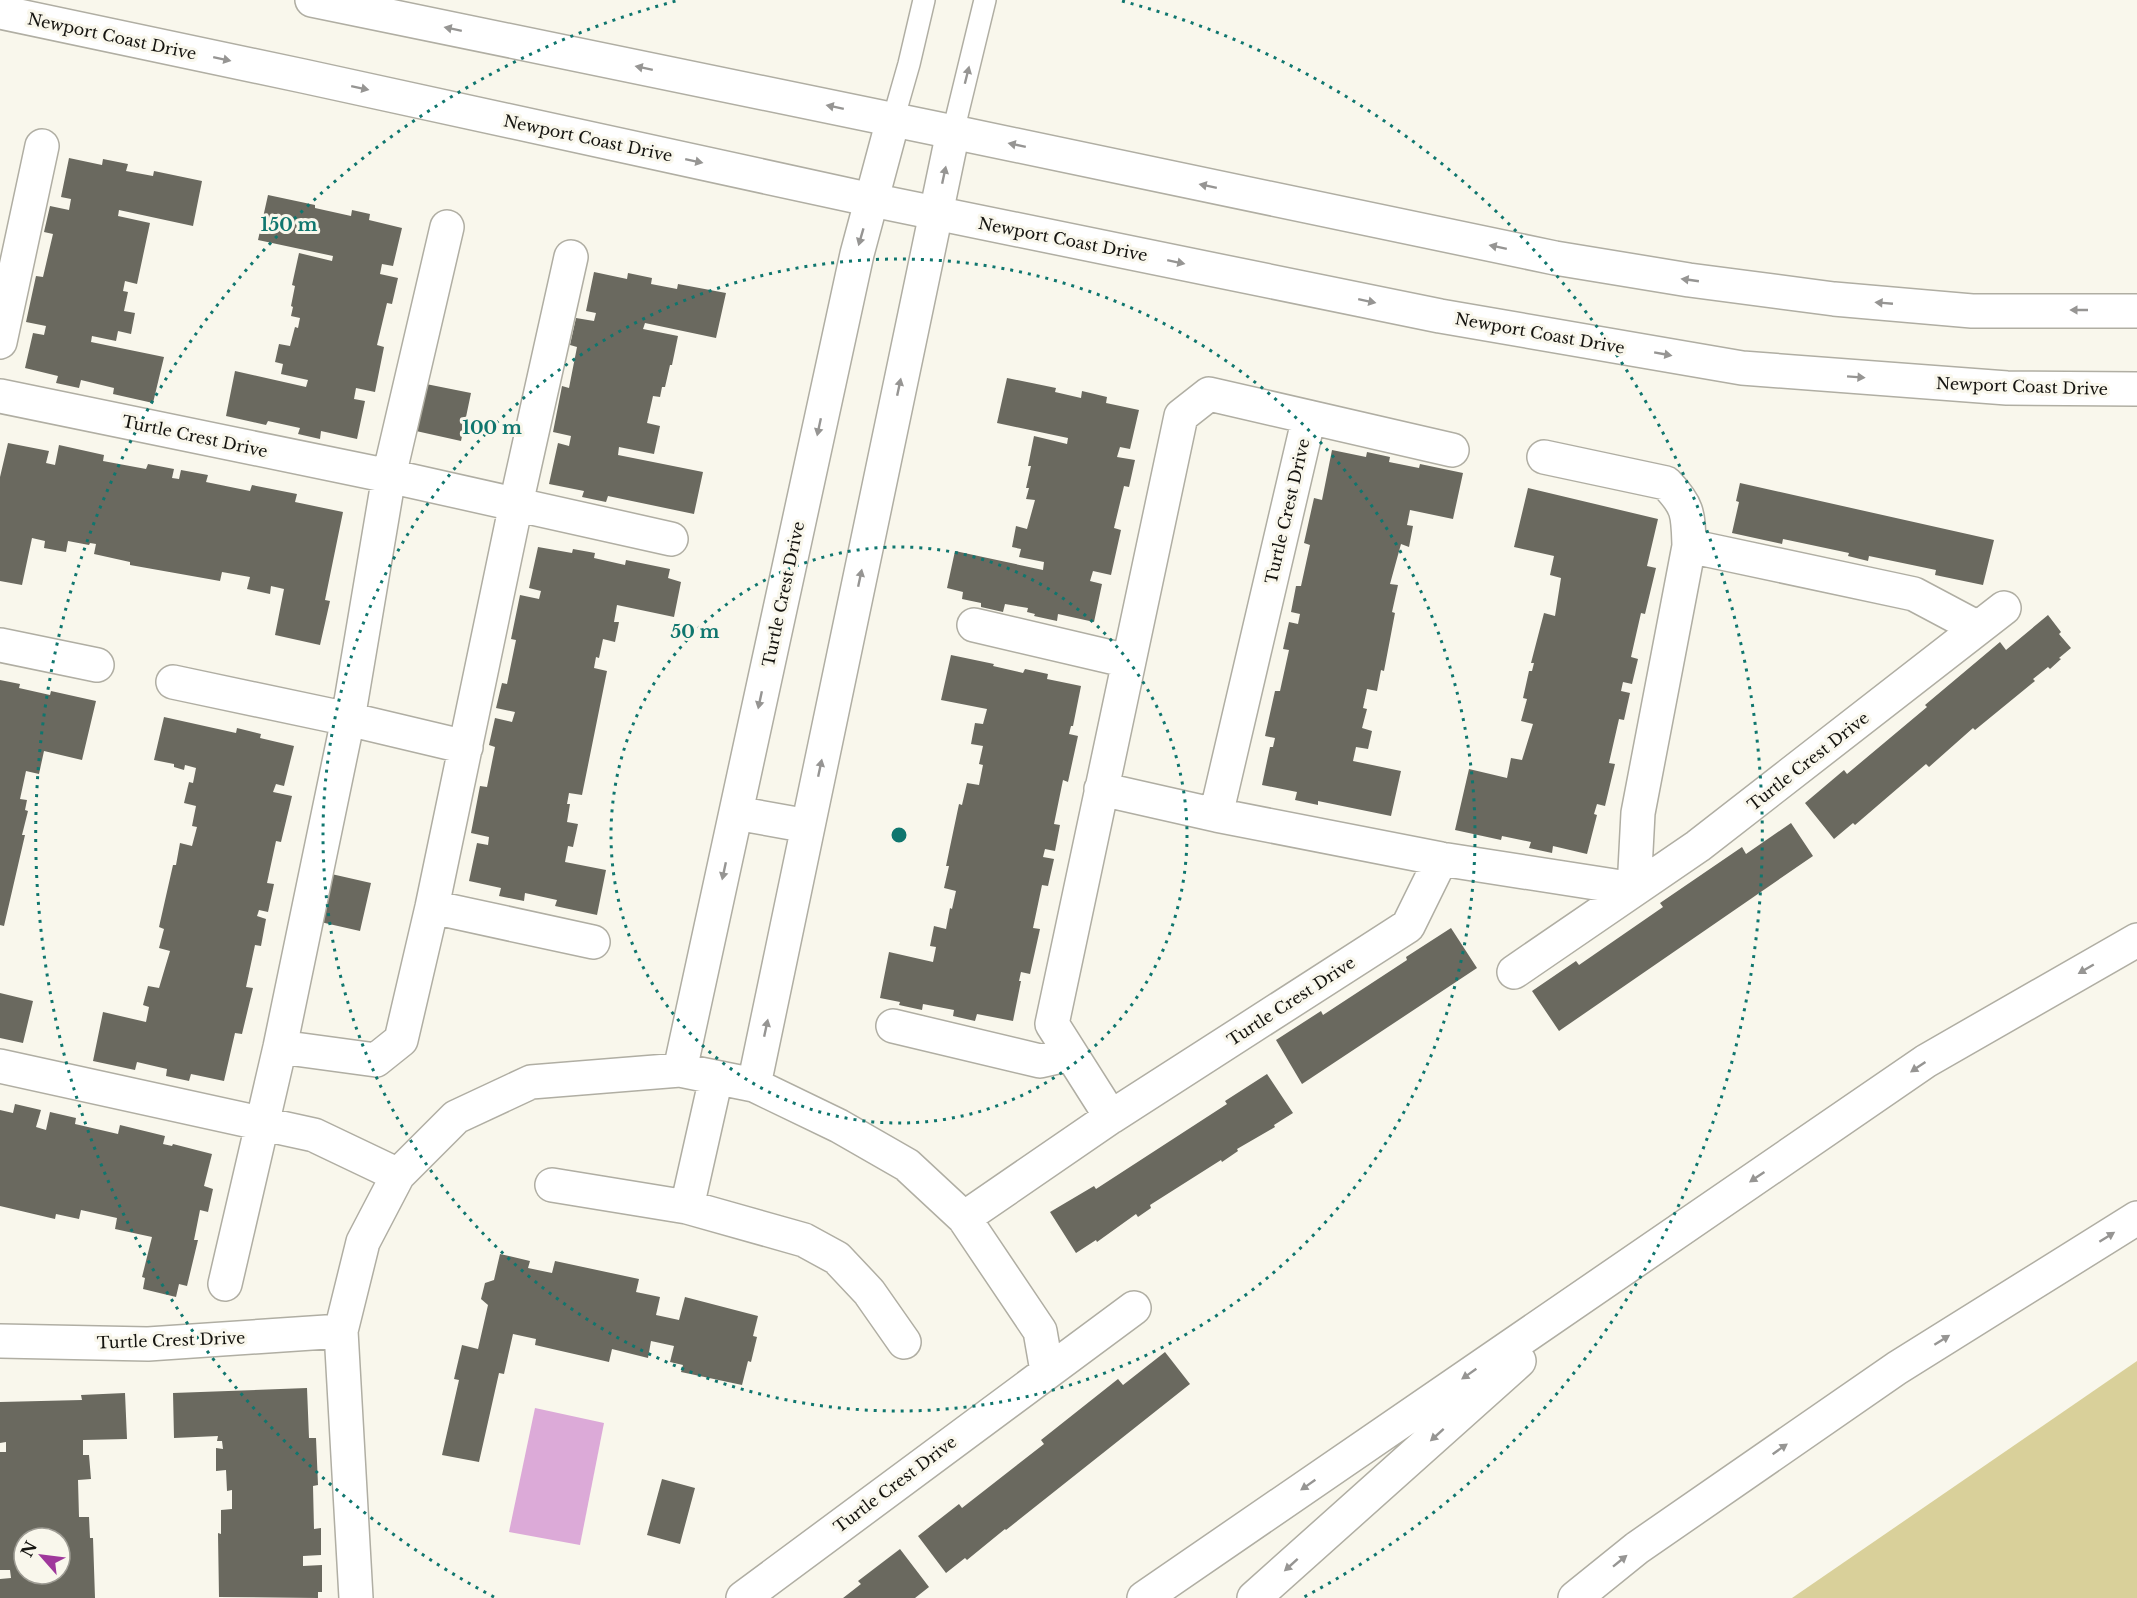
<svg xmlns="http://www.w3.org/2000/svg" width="2137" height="1598" viewBox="0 0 2137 1598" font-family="'Libre Baskerville',serif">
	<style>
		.green { fill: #d9d09a }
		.water { fill: #dcaad8 }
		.building { fill: #6a695f; fill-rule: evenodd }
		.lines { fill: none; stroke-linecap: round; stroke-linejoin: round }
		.lane-casing { stroke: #b0aea3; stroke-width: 24 }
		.street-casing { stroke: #b0aea3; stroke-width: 36 }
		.primary-casing { stroke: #b0aea3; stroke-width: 36 }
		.highway-casing { stroke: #b0aea3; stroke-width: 36 }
		.lane { stroke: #fff; stroke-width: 21 }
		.street { stroke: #fff; stroke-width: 33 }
		.primary { stroke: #fff; stroke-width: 33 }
		.highway { stroke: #fff; stroke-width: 33 }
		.oneway { fill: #969593 }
		.ring { fill: none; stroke: #0f766e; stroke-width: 3; stroke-dasharray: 3 6 }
		.labels { text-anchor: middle; stroke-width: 6; stroke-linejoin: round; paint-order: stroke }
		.street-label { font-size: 16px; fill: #151410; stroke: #f9f7ec }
		.centre { fill: #0f766e; stroke: #f9f7ec; stroke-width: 3 }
		.ring-label { font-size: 18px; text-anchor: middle; font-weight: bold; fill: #0f766e; stroke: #f9f7ec; stroke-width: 6; stroke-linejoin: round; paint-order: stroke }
	</style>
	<rect width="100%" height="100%" fill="#f9f7ec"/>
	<path class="green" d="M2137,1361v237h-345z"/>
	<path class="water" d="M535,1408l69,15 -24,122 -71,-13z"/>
	<path class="building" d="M69,158l33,7 1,-6 25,5 -2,7 27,5 1,-5 48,10 -9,45 -74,-16 -1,6 32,7 -13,61 -12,-3 -2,10 5,1 -4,19 11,2 -4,21 -13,-3 -2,10 -24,-5 -1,6 73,15 -11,46 -40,-9 1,-6 -33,-8 -2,8 -23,-5 2,-7 -33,-8 8,-35 11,2 2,-9 -20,-4 10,-46 7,1 10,-43 -9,-2 6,-26 19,4 2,-11 -10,-2z
		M268,195l47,10v3l36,8 1,-6 18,4 -1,6 33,8 -9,38 -11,-2 -2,10 18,4 -6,26 -5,-1 -10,42 7,2 -9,45 -19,-4 -2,11 11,2 -8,38 -36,-8 -1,8 -22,-5 2,-6 -32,-7 -2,4 -40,-9 9,-45 71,16 2,-7 -27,-6 2,-10 -8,-2 4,-18 11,2 5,-19 3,1 2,-10 -9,-2 2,-9 -2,-1 4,-20 -3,-1 7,-32 33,8 1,-5 -75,-16z
		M594,272l33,7 1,-6 24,5 -1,6 26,5 1,-5 48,9 -10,45 -71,-15 -2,6 35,7 -6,29h-2l-5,22h-3l-2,10 -7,-1 -6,27 13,3 -6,28 -35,-7 -1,8 85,17 -9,42 -86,-18 -2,6 -24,-5 2,-6 -35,-7 9,-41 11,3 2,-10 -18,-4 9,-46 7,2 8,-41 -7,-2 6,-27 18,3 2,-8 -10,-2z
		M1007,378l49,10 -1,4 26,6 1,-7 25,6 -1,6 33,7 -9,39 -10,-2 -3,10 18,3 -6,27 -5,-1 -10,42 7,2 -10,45 -18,-4 -3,10 12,3 -8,38 -36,-8 -1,7 -23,-5 1,-2 -8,-2 1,-4 -23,-4 -2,8 -22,-5v-4l-19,-4 1,-7 -16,-4 8,-37 88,19 1,-8 -25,-5 2,-8 -9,-2 4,-21 11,3 8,-29 -9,-1 3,-11h-3l5,-22h-3l6,-30 33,8 1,-6 -71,-15z
		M426,384l45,9 -10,48 -45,-10z
		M8,443l41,8 -3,12 9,2 4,-20 45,10 -1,6 43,8 2,-5 26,5 -2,9 7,1 2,-9 27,5 -2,7 44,9 2,-6 45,9 -2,8 48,10 -18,88 5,1 -10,44 -45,-10 9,-46 -13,-3 -1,8 -23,-5 3,-12 -28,-5 -2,9 -90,-16v-3l-36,-8 2,-10 -6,-1 -1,2 -21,-4 -2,11 -22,-4 1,-7 -13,-3 -10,47 -22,-4v-104z
		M1332,450l34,7 1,-5 23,5 -1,5 30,6 1,-4 43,9 -10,46 -43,-9 -3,15 6,1 -4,21 -8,-3 -11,40 8,1 -6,27 3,1 -11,58 -3,-1 -4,21 -10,-2 -4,19 4,1 -5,19 10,3 -4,18 -12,-2 -3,14 48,10 -10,45 -73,-15v4l-23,-5 2,-8 -35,-7 8,-38h3l2,-9 -10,-2 10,-45h5l9,-41 -6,-1 6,-27 9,2 2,-10 -9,-2 5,-26h5l9,-41 -6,-2 10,-45 8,2z
		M1740,483l254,57 -11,45 -48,-10 1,-5 -67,-14 -1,5 -20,-5 1,-3 -66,-14 -1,5 -50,-11 7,-31 -3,-1z
		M1528,488l130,31 -11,47 9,2 -11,46 -4,-1 -10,44 7,2 -6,25 -9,-2 -2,9 9,2 -6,27 -5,-1 -10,44 6,1 -10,42 -8,-2 -3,10 3,1 -10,39 -34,-8 -1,7 -23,-5 2,-6 -29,-6 -1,4 -46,-10 14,-61 38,9 4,-20 11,2 11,-36 -12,-3 6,-22 -4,-1 6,-27h3l2,-8h-3l13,-50 11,3 6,-38 -11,-3 4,-19 -40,-9z
		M538,547l34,6 1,-4 22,4 -1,5 31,7 1,-5 44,9 -2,9 13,4 -7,35 -57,-12 -3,17h5l-4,20 -12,-3 -4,19 -3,-1 -2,11 13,3 -25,124 -13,-2 -2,11h3l-3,18 11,2 -5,23 -5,-1 -3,16 41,8 -9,45 -42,-9 2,-6 -32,-7 -1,8 -25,-5 2,-8 -32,-7 8,-38 11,2 1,-8 -18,-4 9,-47 7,1 8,-40 -6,-2 6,-27 17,4 3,-10 -19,-4 6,-25 5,1 9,-44 -5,-1 9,-44 19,4 2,-8 -12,-3z
		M2048,615l13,17 -2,2 12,14 -12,10 2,1 -11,10 -2,-2 -15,12 2,2 -60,49 -2,-2 -44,39 -3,-3 -71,61 -2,-2 -19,16 -29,-36 39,-33 3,4 80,-67 -2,-2 75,-63 6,8z
		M951,655l43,9 -1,2 30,7 2,-4 23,5 -1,5 34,7 -8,40h-2l-2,8 9,2 -10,46 -5,-2 -9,44 6,1 -5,26 -10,-2 -2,8 11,2 -6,27 -6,-1 -9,43 7,1 -10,45 -9,-2 -2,9h2l-8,40 -36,-7 -2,7 -22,-5 1,-6 -31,-6 -1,6 -23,-5 1,-3 -20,-4 9,-46 44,10 3,-15 -6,-1 4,-20 12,3 4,-21 2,1 4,-18 -12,-3 5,-22h-3l13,-62 3,1 5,-22 12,2 4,-20 -4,-1 4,-18 -12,-2 4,-21 8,1 4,-15 -46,-9z
		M0,680l20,4 -1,4 31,7 1,-4 45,10 -14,59 -38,-9 -5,23 -13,-3 -6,28 7,1 -2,10 3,1 -6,24h3l-21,91 -4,-1z
		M164,717l72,16 1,-5 24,6 -1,4 34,8 -10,40 -8,-2 -3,8 19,4 -11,46 -5,-1 -9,42 7,1 -6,28 -9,-2 -2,6 9,3 -5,27 -6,-1 -9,42 7,1 -11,46 -7,-1 -11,48 -33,-7 -2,7 -23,-5 1,-7 -30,-7 -2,8 -42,-9 10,-49 43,10 3,-15 -6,-2 5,-19 11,2 11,-37 -11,-3 5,-19 -5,-2 14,-62h3l4,-22 12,3 5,-19 -5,-1 4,-20 -12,-3 5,-21 4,1 3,-15 -11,-3 -1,5 -10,-3v-3l-20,-4z
		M1791,823l22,33 -254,175 -27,-40 44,-30 3,4 84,-58 -3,-4 82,-56 4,7z
		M327,873l44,10 -11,48 -44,-10z
		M1451,928l26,40 -175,116 -26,-44 45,-29 2,4 84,-55 -1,-3z
		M0,993l33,8 -10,42 -23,-5z
		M1267,1074l26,39 -19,12 1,2 -38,22 1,2 -16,11 -1,-2 -71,45 1,3 -13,9 -2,-3 -39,28 -1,-2 -20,13 -26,-41 44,-26 2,3 131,-85 -2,-3z
		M15,1104l26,6 -5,17 10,3 4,-18 26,6 -1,6 43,10 2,-9 45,11 -2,8 9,2 1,-2 39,10 -8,32 9,3 -5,23 -8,-2 -6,30h4l-11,46 -8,-2 -3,13 -33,-8 2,-11 -3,-1 10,-40 -37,-8 2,-11 -36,-8 -2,9 -23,-5 -1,5 -55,-13v-96l13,3z
		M500,1254l30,7 -2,7 24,5 3,-12 84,18 -3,13 24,5 -4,18 23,5 6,-23 73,19 -5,20 4,1 -6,25 -3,-1 -6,24 -61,-13 2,-7 -13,-3 4,-16 -23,-5 -3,17 -36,-9 -3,13 -74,-17 1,-6 -23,-5 -9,40 -5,-1 -20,89 -37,-7 17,-75 -5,-1 8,-34 16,4 10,-44 -7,-6 4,-16 9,-3z
		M1165,1352l25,32 -184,146 -1,-1 -38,31 -2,-2 -19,15 -28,-37 41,-32 3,4 82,-64 -3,-4 77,-61 5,6z
		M307,1388l2,50h7l2,47 -5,1 1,43 7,-1v27l-18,1v10l19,-1v27h-4v6l-99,-1 -1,-64 3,1v-24l11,-1v-19l-5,1 -1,-21 -10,1v-23l7,1 -1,-8h-5l1,-5 -44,2 -1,-45z
		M125,1393l2,46 -44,1v15h6l2,24 -13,1 1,37h10l1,21h3l2,60h-95v-19l11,-1 -1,-8h-10v-118h6v-10l-6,1v-41l82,-2 -1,-5zM24,1538h36v36h-36z
		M662,1479l33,9 -15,56 -33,-9z
		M900,1549l29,38 -14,11h-72l18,-14 -3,-3z"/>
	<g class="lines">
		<g class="lane-casing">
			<path id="lane" d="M893,120l16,-56 15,-64
				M953,132l32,-132"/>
		</g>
		<g class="street-casing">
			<path id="street" d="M0,342l42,-196
				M0,396l389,80 282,63
				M1689,546l225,48 64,34
				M974,625l154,36
				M0,645l97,20
				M173,682l175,37 118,28
				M1101,789l115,26 225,44 193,30 4,-76 51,-267c-1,-32 0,-39 -23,-63l-122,-26
				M736,813l72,13
				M1216,815l93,-398
				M432,907l161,35
				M1514,972l184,-126 306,-238
				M893,1026l147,35 31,-7
				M280,1047l96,13 25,-20 31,-133 84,-403 55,-247
				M0,1066l314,69 84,40
				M680,1070l177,-816 36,-134
				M716,1078l-29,129 117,33 33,18 32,34 35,50
				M754,1085l199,-953
				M1111,1117l-59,-93 129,-608 28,-22 243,56
				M552,1185l135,22
				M964,1218l147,-101 297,-191 33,-67
				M225,1284l55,-237 68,-328 41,-243 58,-249
				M341,1331l15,267
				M0,1341l148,3 193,-13 22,-89 35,-67 58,-58 75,-35 149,-12 74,15 85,41 68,39 57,53 76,113 7,40
				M743,1598l391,-290"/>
		</g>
		<g class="primary-casing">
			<path id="primary" d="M312,0l641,132 602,126 134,22 145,19 138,12h165
				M0,12l303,64 569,124 568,116 302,52 265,20 130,1"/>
		</g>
		<g class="highway-casing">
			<path id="highway" d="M1144,1598l782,-537 211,-121
				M1254,1598l265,-237
				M1575,1598l62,-50 260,-180 240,-150"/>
		</g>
		<use href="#lane" class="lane"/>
		<use href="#street" class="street"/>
		<use href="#primary" class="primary"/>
		<use href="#highway" class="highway"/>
	</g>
	<defs><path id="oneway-solid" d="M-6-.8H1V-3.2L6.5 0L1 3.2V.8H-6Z" transform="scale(1.5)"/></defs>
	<g class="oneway">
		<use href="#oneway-solid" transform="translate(453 29) rotate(-168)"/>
		<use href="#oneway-solid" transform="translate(222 59) rotate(12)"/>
		<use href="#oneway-solid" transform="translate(644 68) rotate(-168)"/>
		<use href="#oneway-solid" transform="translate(967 75) rotate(-76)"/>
		<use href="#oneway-solid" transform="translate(360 88) rotate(12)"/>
		<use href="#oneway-solid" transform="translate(835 107) rotate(-168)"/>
		<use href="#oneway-solid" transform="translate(1017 145) rotate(-168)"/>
		<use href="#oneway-solid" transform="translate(694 161) rotate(12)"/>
		<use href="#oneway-solid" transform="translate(944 175) rotate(-78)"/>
		<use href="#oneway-solid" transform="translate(1208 186) rotate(-168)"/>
		<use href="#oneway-solid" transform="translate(861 237) rotate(106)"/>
		<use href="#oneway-solid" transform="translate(1498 247) rotate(-168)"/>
		<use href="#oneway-solid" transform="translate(1176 262) rotate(12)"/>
		<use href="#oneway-solid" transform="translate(1690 280) rotate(-172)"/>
		<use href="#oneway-solid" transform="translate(1367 301) rotate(12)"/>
		<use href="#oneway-solid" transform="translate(1884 303) rotate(-175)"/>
		<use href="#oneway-solid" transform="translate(2079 310) rotate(180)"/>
		<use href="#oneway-solid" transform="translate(1663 354) rotate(10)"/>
		<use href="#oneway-solid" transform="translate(1856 377) rotate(4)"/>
		<use href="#oneway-solid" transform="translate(899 387) rotate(-78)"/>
		<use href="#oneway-solid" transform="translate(819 427) rotate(102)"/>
		<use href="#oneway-solid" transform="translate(860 578) rotate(-78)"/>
		<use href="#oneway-solid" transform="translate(760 700) rotate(102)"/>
		<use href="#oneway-solid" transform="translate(820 768) rotate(-78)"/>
		<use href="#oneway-solid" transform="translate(724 871) rotate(102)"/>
		<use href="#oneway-solid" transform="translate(2086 969) rotate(150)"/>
		<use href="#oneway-solid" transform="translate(766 1028) rotate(-78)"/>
		<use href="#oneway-solid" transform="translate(1918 1067) rotate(146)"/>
		<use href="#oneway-solid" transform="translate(1757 1177) rotate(146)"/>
		<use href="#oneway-solid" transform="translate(2107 1237) rotate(-32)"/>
		<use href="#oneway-solid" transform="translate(1942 1340) rotate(-32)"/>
		<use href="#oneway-solid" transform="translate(1469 1374) rotate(145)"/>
		<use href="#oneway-solid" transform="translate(1437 1435) rotate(138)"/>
		<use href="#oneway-solid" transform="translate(1780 1449) rotate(-35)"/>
		<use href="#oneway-solid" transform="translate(1308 1485) rotate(145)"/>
		<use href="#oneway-solid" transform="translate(1620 1561) rotate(-39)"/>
		<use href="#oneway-solid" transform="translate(1291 1565) rotate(138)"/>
	</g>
	<g class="ring">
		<circle cx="899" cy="835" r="288"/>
		<circle cx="899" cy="835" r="576"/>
		<path d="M494 1597A863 863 0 0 1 676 1M1122 1A863 863 0 0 1 1304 1597"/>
	</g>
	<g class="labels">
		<g class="street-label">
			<text transform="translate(112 36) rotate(12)" y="6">Newport Coast Drive</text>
			<text transform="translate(588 138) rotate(12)" y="6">Newport Coast Drive</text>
			<text transform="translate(1063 239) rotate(11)" y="6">Newport Coast Drive</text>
			<text transform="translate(1540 333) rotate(10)" y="6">Newport Coast Drive</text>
			<text transform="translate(2022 386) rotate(2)" y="6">Newport Coast Drive</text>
			<text transform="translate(195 436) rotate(12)" y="6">Turtle Crest Drive</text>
			<text transform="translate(1287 511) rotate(-77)" y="6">Turtle Crest Drive</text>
			<text transform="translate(783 594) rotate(-78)" y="6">Turtle Crest Drive</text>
			<text transform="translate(1808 761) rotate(-38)" y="6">Turtle Crest Drive</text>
			<text transform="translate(1291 1001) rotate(-33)" y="6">Turtle Crest Drive</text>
			<text transform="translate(171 1340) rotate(-2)" y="6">Turtle Crest Drive</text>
			<text transform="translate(895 1484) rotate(-37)" y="6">Turtle Crest Drive</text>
		</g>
	</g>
	<circle cx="899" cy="835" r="9" class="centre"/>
	<g class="ring-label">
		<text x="289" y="231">150 m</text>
		<text x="492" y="434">100 m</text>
		<text x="695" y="638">50 m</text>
	</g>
	<g transform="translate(42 1556) rotate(298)"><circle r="28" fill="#f9f7ec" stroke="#9e9c94" stroke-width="1.5"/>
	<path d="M0-4.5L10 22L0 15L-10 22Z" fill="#9f389b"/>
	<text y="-9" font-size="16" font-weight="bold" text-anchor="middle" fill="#151410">N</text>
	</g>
</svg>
